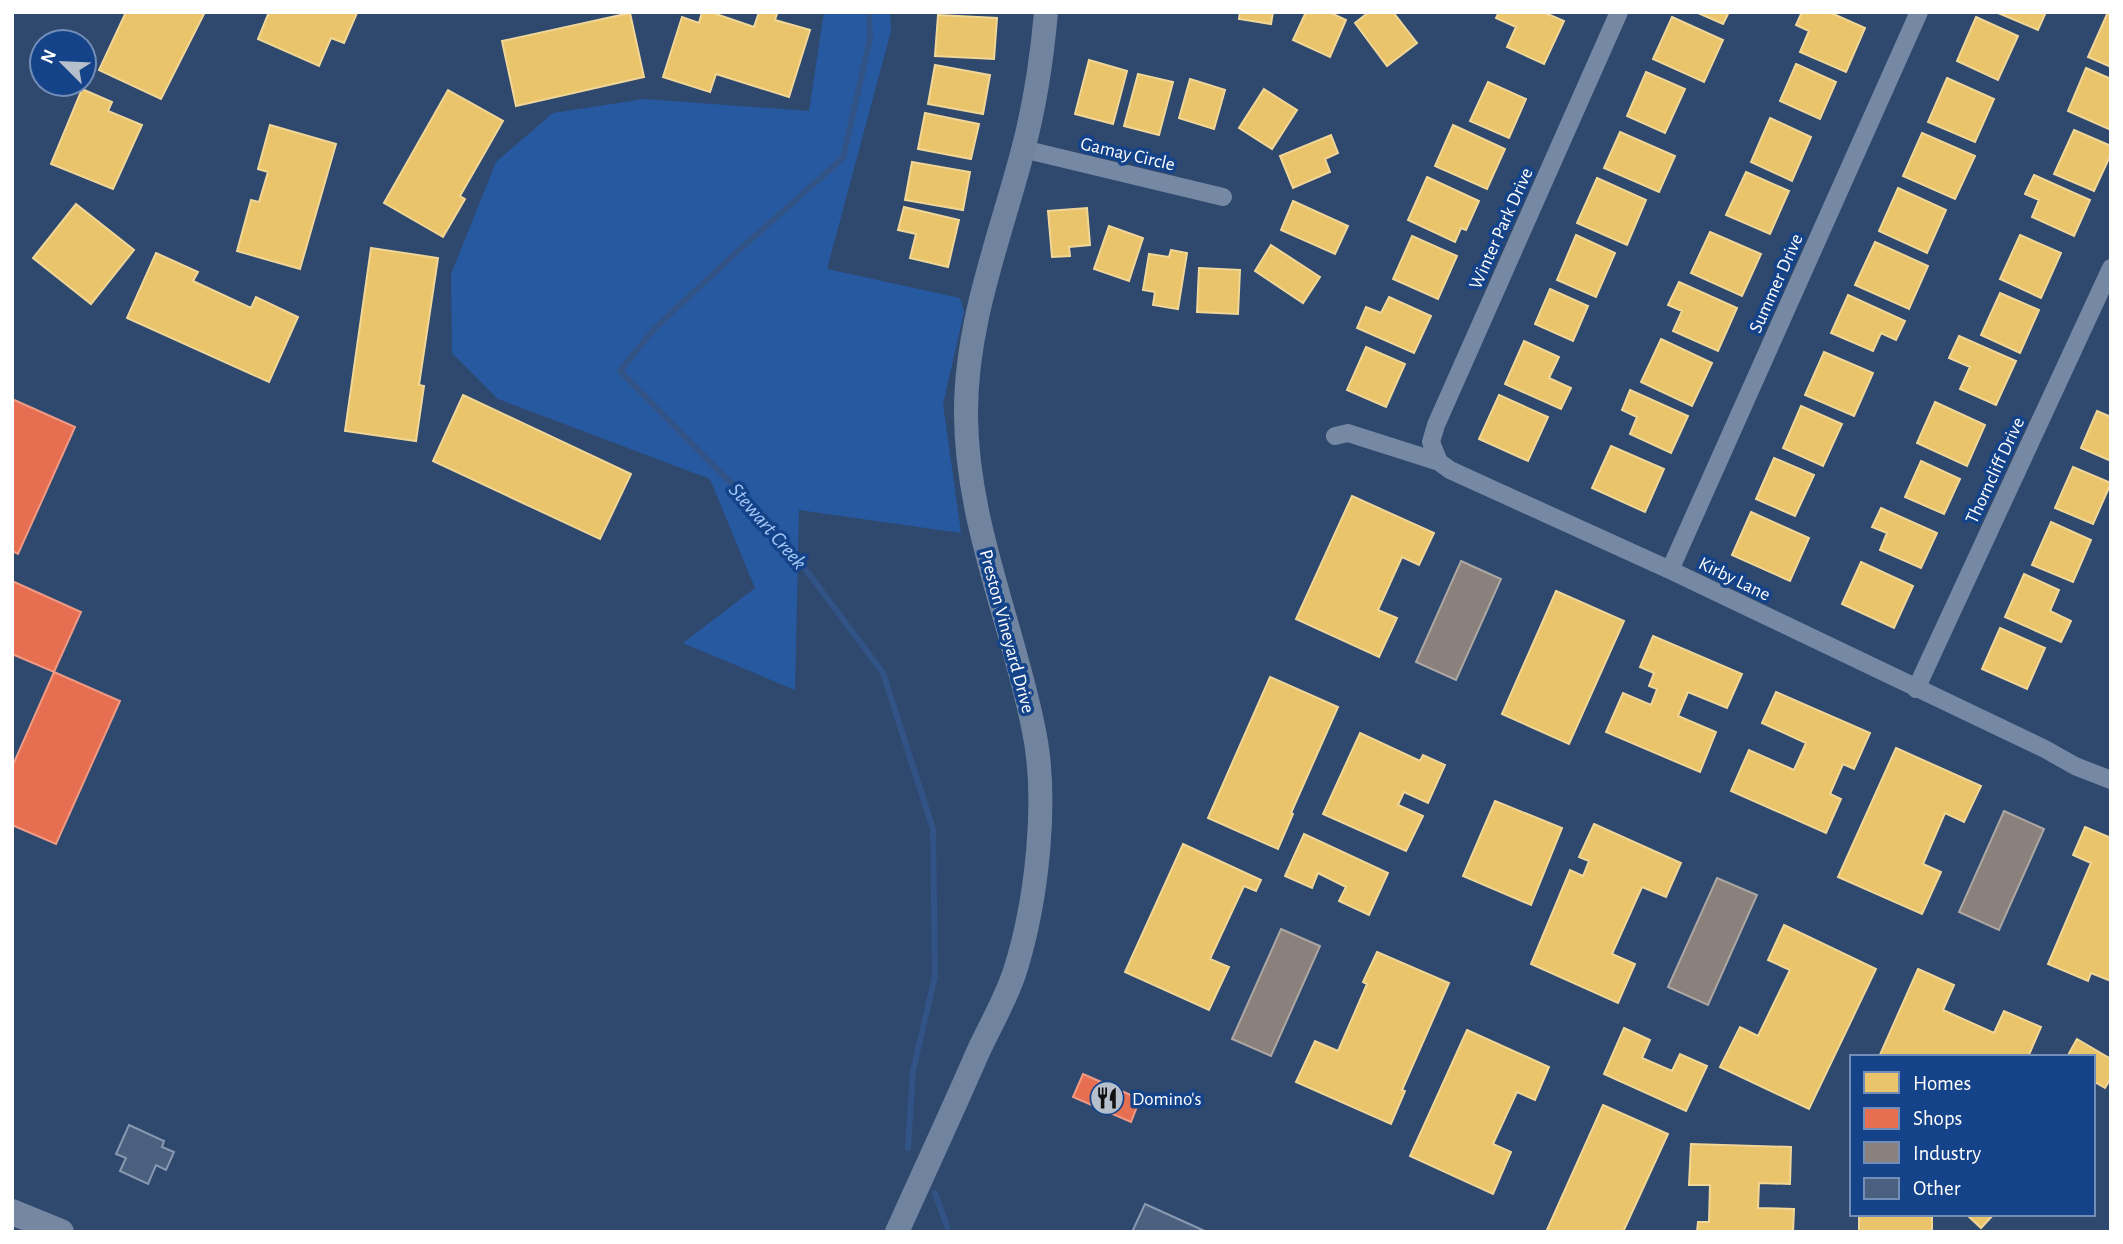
<svg xmlns="http://www.w3.org/2000/svg" width="2123" height="1244" viewBox="0 0 2123 1244" font-family="'Alegreya Sans',sans-serif">
	<style>
		.green { fill: #2759a0 }
		.homes { fill: #e9c46a; stroke: #f0d697; stroke-width: 2 }
		.shops { fill: #e76f51; stroke: #ee9a85; stroke-width: 2 }
		.industry { fill: #8a817c; stroke: #ada7a3; stroke-width: 2 }
		.lines { fill: none; stroke-linecap: round; stroke-linejoin: round }
		.stream { stroke: #315386; stroke-width: 6 }
		.building { fill: #4b607e; stroke: #8999b1; stroke-width: 2 }
		.street { stroke: #7689a4; stroke-width: 18 }
		.secondary { stroke: #70849f; stroke-width: 24 }
		.primary { stroke: #7587a1; stroke-width: 26 }
		.labels { text-anchor: middle; stroke-width: 7; stroke-linejoin: round; paint-order: stroke }
		.street-label { font-size: 19px; fill: #fff; stroke: #144389 }
		.poi-label { font-size: 19px; fill: #fff; stroke: #144389; text-anchor: start }
		.water-label { font-size: 21px; font-style: italic; fill: #a5c8f7; stroke: #144389 }
	</style>
	<rect width="100%" height="100%" fill="#2f486e"/>
	<path class="green" d="M824,12h66l1,19 -64,238 133,29 4,14 -21,92 18,129 -162,-23 -4,180 -112,-47 72,-55 -45,-109 -212,-80 -46,-46 -1,-79 45,-112 57,-49 91,-14 165,12z"/>
	<path class="homes" d="M126,12h79l-44,87 -62,-29z
		M269,12h87l1,1 -13,30 -13,-5 -12,28 -61,-27z
		M702,12h14v2l38,13 5,-15h12l6,2 -2,6 35,10 -21,67 -73,-23 -6,18 -47,-15 19,-60 17,6z
		M1240,12h33l-2,12 -32,-5z
		M1306,12h23l17,8 -16,37 -37,-17z
		M1369,12h24l24,31 -30,23 -32,-43z
		M1499,12h44l21,9 -20,43 -37,-17 9,-20 -20,-9z
		M1696,12h33l-6,12z
		M1802,12h27l36,16 -19,44 -46,-20 9,-21 -13,-6z
		M1996,12h50l-8,18z
		M2108,12l3,1v54l-23,-10z
		M630,13l14,64 -128,29 -14,-65z
		M938,15l59,3 -3,41 -59,-3z
		M1672,17l51,23 -19,42 -51,-23z
		M1976,17l42,19 -20,44 -41,-19z
		M1089,60l38,11 -14,53 -38,-10z
		M1796,64l40,18 -16,37 -40,-18z
		M935,65l55,10 -7,39 -55,-10z
		M2086,68l25,11v51l-43,-19z
		M1646,72l39,17 -20,44 -38,-17z
		M1138,74l35,8 -14,53 -35,-9z
		M1947,78l47,21 -19,43 -47,-20z
		M1190,79l35,11 -11,39 -35,-11z
		M1488,82l38,17 -17,39 -39,-17z
		M82,89l30,13 -4,9 34,14 -29,64 -62,-25z
		M1264,89l33,21 -25,39 -33,-21z
		M448,90l55,31 -43,75 5,3 -22,38 -59,-34z
		M925,113l54,11 -8,35 -53,-10z
		M1770,118l41,19 -19,44 -41,-19z
		M270,125l66,19 -36,125 -63,-18 14,-51 8,2 9,-30 -10,-3z
		M1453,125l52,24 -18,40 -52,-23z
		M2074,130l37,16v8l-17,37 -40,-17z
		M1620,132l55,24 -16,36 -55,-24z
		M1922,133l53,23 -20,43 -52,-23z
		M1331,135l7,18 -13,6 5,13 -37,16 -13,-32z
		M912,162l58,10 -7,38 -58,-10z
		M1746,172l43,19 -19,43 -44,-19z
		M2034,175l56,25 -16,36 -42,-19 7,-17 -14,-6z
		M1427,177l52,24 -13,29 -5,-2 -6,14 -47,-22z
		M1597,178l49,22 -19,45 -50,-22z
		M1898,188l48,22 -19,43 -48,-22z
		M1293,201l55,25 -13,28 -54,-24z
		M76,204l58,46 -43,54 -58,-46z
		M904,207l55,13 -11,47 -38,-9 6,-24 -18,-4z
		M1087,208l3,37 -21,2 1,9 -18,1 -4,-46z
		M1109,226l34,12 -14,43 -35,-12z
		M1710,232l51,22 -19,42 -51,-23z
		M1576,235l39,18 -19,44 -39,-17z
		M2020,235l41,18 -20,45 -41,-19z
		M1412,236l45,20 -19,43 -45,-20z
		M1875,242l53,24 -19,43 -54,-24z
		M1271,245l49,32 -17,26 -48,-32z
		M371,248l67,10 -19,127 5,1 -8,55 -71,-10z
		M1171,250l16,3 -9,56 -25,-4 2,-13 -12,-2 6,-36 20,3z
		M156,253l42,19 -5,9 58,27 5,-11 42,20 -29,65 -142,-64z
		M1199,268l41,2 -2,44 -41,-2z
		M1679,282l58,26 -19,43 -45,-20 9,-20 -14,-6z
		M1550,289l38,17 -15,35 -38,-17z
		M2000,293l39,17 -19,43 -39,-18z
		M1848,295l57,26 -9,19 -15,-7 -8,18 -42,-18z
		M1389,297l42,19 -17,37 -57,-25 9,-21 15,6z
		M1959,336l57,25 -20,44 -36,-16 10,-22 -21,-9z
		M1661,339l51,24 -20,43 -51,-24z
		M1524,341l35,16 -10,21 22,10 -10,21 -56,-25z
		M1366,347l39,17 -19,43 -39,-17z
		M1824,352l49,21 -19,43 -49,-21z
		M1630,390l58,26 -17,37 -41,-19 7,-17 -15,-7z
		M463,395l168,79 -31,65 -167,-78z
		M1499,395l49,22 -20,44 -49,-22z
		M1935,402l50,23 -18,41 -50,-23z
		M1801,406l41,18 -19,42 -40,-18z
		M2097,411l14,6v44l-30,-13z
		M1611,446l53,23 -19,43 -53,-24z
		M1774,458l40,17 -19,41 -39,-17z
		M1921,461l39,18 -16,35 -39,-17z
		M2073,467l38,16 -18,41 -38,-16z
		M1352,496l82,37 -15,32 -17,-8 -24,53 19,8 -18,39 -83,-38z
		M1881,508l56,25 -16,35 -41,-18 7,-17 -15,-6z
		M1751,512l58,26 -19,43 -58,-26z
		M2051,522l40,18 -18,42 -41,-17z
		M1861,562l52,24 -19,42 -52,-24z
		M2024,574l35,16 -9,21 21,10 -10,21 -56,-25z
		M1556,591l68,30 -55,123 -67,-30z
		M2000,628l45,20 -18,41 -45,-20z
		M1653,636l89,38 -15,34 -39,-16 -10,24 38,16 -16,40 -94,-40 17,-39 28,12 6,-16 -8,-3 5,-13 -14,-6z
		M1270,677l68,30 -47,106 2,1 -15,35 -70,-31z
		M1776,692l94,41 -16,36 -11,-5 -13,30 11,5 -15,34 -95,-42 18,-41 45,20 12,-27 -44,-20z
		M1360,733l60,28 3,-6 22,10 -17,38 -24,-11 -6,13 25,11 -17,35 -83,-37z
		M1896,748l85,38 -17,36 -19,-9 -22,51 18,8 -19,42 -84,-37z
		M1495,801l67,27 -31,77 -68,-29z
		M1594,824l87,39 -15,34 -24,-10 -30,67 23,10 -17,39 -87,-39 39,-94 13,6 6,-15 -10,-4z
		M2085,827l26,11v143l-20,-8 -3,8 -40,-17 43,-101 -18,-8z
		M1304,834l84,39 -19,42 -30,-14 7,-14 -28,-14 -6,15 -27,-12z
		M1183,844l78,36 -5,11 -12,-5 -34,73 19,8 -20,43 -84,-38z
		M1784,925l92,44 -67,140 -89,-42 20,-40 18,9 32,-66 -22,-10z
		M1377,952l72,31 -47,107 3,1 -14,33 -95,-42 19,-41 23,10 29,-67 -4,-2z
		M1918,969l36,16 -11,25 51,23 10,-22 37,16 -13,30h-149z
		M1624,1028l26,12 -8,18 30,13 8,-17 27,12 -21,45 -82,-37z
		M1467,1030l82,37 -14,33 -18,-8 -24,52 18,8 -18,42 -83,-38z
		M2077,1039l34,20v19l-6,10 -12,-7v-24h-26z
		M1603,1105l65,29 -45,98h-77z
		M1691,1144l100,3 -1,37 -31,-1 -1,25 36,1 -1,23h-96l1,-10h11l1,-37h-21z
		M1873,1214h59v18h-73v-16z
		M1966,1214h28l-13,14z"/>
	<path class="shops" d="M12,399l63,28 -57,127 -6,-3z
		M12,581l69,31 -27,60 -42,-18z
		M54,672l66,29 -64,143 -44,-19v-58z
		M1083,1074l57,25 -9,23 -58,-25z"/>
	<path class="industry" d="M1461,561l40,18 -45,101 -40,-18z
		M2004,811l40,18 -45,101 -40,-18z
		M1717,878l40,17 -49,110 -40,-18z
		M1281,929l39,17 -49,110 -39,-17z"/>
	<g class="lines">
		<path class="stream" d="M869,12l1,27 -27,119 -104,92 -85,79 -34,42 151,152 112,150 50,156 2,147 -22,95 -5,77
			M935,1193l14,39
			M2110,1232l1,-1"/>
	</g>
	<path class="building" d="M129,1125l35,16 -2,6 12,5 -8,18 -10,-5 -8,19 -28,-13 6,-13 -10,-4z
		M1145,1204l62,28h-75z"/>
	<g class="lines">
		<path class="street" d="M1023,149l200,48
			M1335,436l13,-3 91,29 11,8 220,100 375,179 30,17 36,14
			M1439,462l-8,-20 5,-17 183,-413
			M1670,570l249,-558
			M1916,689l195,-421"/>
		<path class="secondary" d="M897,1232c27,-60 55,-120 81,-180 12,-26 28,-53 37,-81 22,-70 34,-173 18,-245 -21,-103 -66,-203 -67,-310 -1,-92 34,-178 57,-266 12,-45 19,-92 23,-138"/>
		<path class="primary" d="M12,1212l49,20"/>
	</g>
	<defs>
		<g id="restaurant-disc" transform="scale(1.75)"><circle r="9.5" fill="#b6bfcc" stroke="#144389"/><path d="M-5-6h1v4h1v-4h1v4h1v-4h1v5L-1.5 .5V6h-2V.5L-5-1ZM5-6V6H3V1.5H1.5Q1.5-4 5-6Z" fill="#111"/></g>
	</defs>
	<g fill-rule="evenodd">
		<use href="#restaurant-disc" x="1107" y="1098"/>
	</g>
	<g class="labels">
		<g class="street-label">
			<text transform="translate(1128 153) rotate(13)" y="7">Gamay Circle</text>
			<text transform="translate(1500 228) rotate(-66)" y="7">Winter Park Drive</text>
			<text transform="translate(1775 283) rotate(-66)" y="7">Summer Drive</text>
			<text transform="translate(1994 470) rotate(-65)" y="7">Thorncliff Drive</text>
			<text transform="translate(1735 578) rotate(26)" y="7">Kirby Lane</text>
			<text transform="translate(1008 631) rotate(75)" y="7">Preston Vineyard Drive</text>
		</g>
		<g class="poi-label">
			<text x="1132" y="1105">Domino's</text>
		</g>
		<g class="water-label">
			<text transform="translate(768 526) rotate(49)" y="7">Stewart Creek</text>
		</g>
	</g>
	<rect width="2123" height="1244" fill="none" stroke="#ffffff" stroke-width="28"/>
	<rect x="1850" y="1055" width="245" height="161" fill="#144389" stroke="#728eb8" stroke-width="2"/>
	<rect x="1864" y="1072" width="35" height="21" fill="#e9c46a" stroke="#728eb8" stroke-width="2"/>
	<text x="1913" y="1090" font-size="21" fill="#ffffff">Homes</text>
	<rect x="1864" y="1108" width="35" height="21" fill="#e76f51" stroke="#728eb8" stroke-width="2"/>
	<text x="1913" y="1125" font-size="21" fill="#ffffff">Shops</text>
	<rect x="1864" y="1142" width="35" height="21" fill="#8a817c" stroke="#728eb8" stroke-width="2"/>
	<text x="1913" y="1160" font-size="21" fill="#ffffff">Industry</text>
	<rect x="1864" y="1178" width="35" height="21" fill="#4b607e" stroke="#728eb8" stroke-width="2"/>
	<text x="1913" y="1195" font-size="21" fill="#ffffff">Other</text>
	<g transform="translate(63 63) rotate(294)"><circle r="33" fill="#144389" stroke="#728eb8" stroke-width="2"/>
	<path d="M0-5L12 26L0 18L-12 26Z" fill="#b6bfcc"/>
	<text y="-10" font-size="19" font-weight="bold" text-anchor="middle" fill="#ffffff">N</text>
	</g>
</svg>
